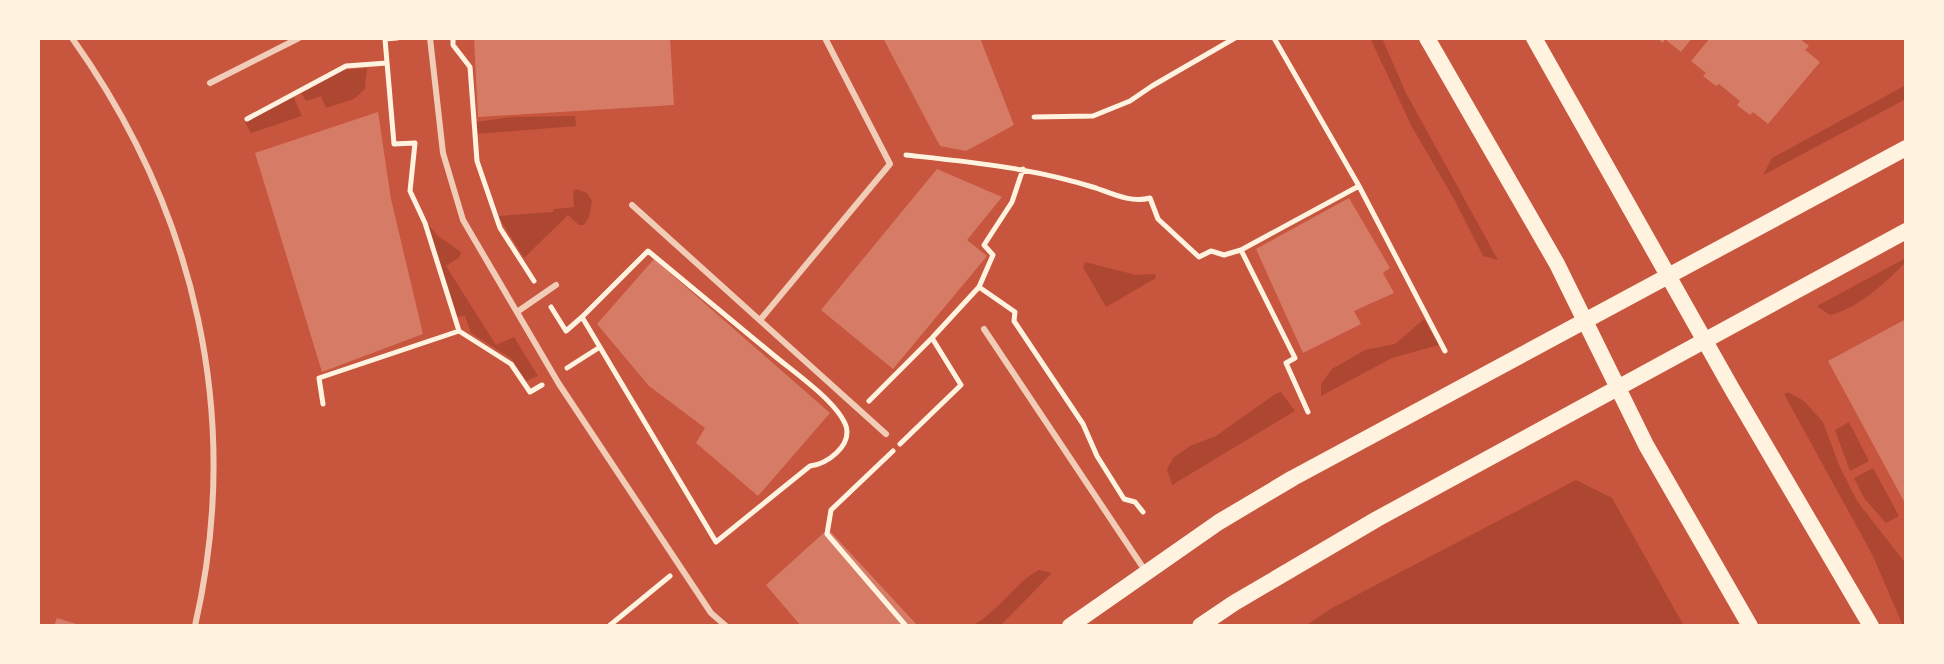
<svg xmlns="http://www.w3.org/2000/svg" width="1944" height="664" viewBox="0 0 1944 664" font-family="Overpass,sans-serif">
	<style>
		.green { fill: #ae4732 }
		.building { fill: #d67c66 }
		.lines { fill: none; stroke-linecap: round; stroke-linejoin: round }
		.path { stroke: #fff3e0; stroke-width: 5 }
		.service { stroke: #f1ccb7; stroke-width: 6 }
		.secondary { stroke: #fff3e0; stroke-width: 16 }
	</style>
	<rect width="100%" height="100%" fill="#c8553d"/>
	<path class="green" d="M1370,38h12l24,55 92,167 -15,-4 -29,-57 -42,-72z
		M367,68l-2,21 -11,10 -28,9 -5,-12 -15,5 -5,-8 43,-23z
		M1906,85v14l-143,76 9,-17z
		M293,96l9,20 -51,17 -6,-11z
		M575,116l1,10 -100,8v-12l36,-5z
		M576,189l11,4 5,8 -3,16 -5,8h-5l-11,-10 -44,43 -26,-42 55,-4 1,-3 20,-2 -1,-16z
		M426,222l11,13 24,17 -1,5 -14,9 50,79 18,-8 24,39 -12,5 -14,-22 -41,-26 -6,-17 -8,1z
		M1906,258v4c-20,20 -48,47 -76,53l-13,-9z
		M1085,262l51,13 19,-1 1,4 -50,29 -23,-40z
		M1424,319l15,26 -47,13 -71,38v-12l11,-15 33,-19 30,-6z
		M1281,392l14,19 -123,74 -5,-16 6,-11 17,-12 26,-10 59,-42z
		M1788,392l16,9 19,21 16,43 18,36 49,63v62h-3l-30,-70 -89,-162z
		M1849,422l20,39 -19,10 -15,-41z
		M1873,468l26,48 -13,7 -22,-25 -10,-20z
		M1576,480l36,18 72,128h-379l27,-18z
		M1039,570l13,3 -52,53h-29c27,-13 45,-45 68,-56z"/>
	<path class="building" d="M474,38h196l4,67 -196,12z
		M883,38h97l34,87 -48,26 -26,-5z
		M1657,38h35l-11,14 -16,-13 -2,4z
		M1710,38h89l10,8 -4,4 15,12 -52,62 -15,-12 -3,3 -13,-10 3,-4 -21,-17 -3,2 -13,-10 3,-3 -15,-12z
		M378,112l13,87 32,135 -101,38 -67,-219z
		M937,169l65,28 -35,43 20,16 -94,113 -72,-59z
		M1349,198l41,70 -7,5 11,20 -40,18 7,13 -58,29 -47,-104z
		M654,259l176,154 -72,83 -62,-53 9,-15 -56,-42 -52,-62z
		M1906,319v186l-78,-144z
		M828,529l90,97h-117l-35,-41z
		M57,618l23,7v1h-26z"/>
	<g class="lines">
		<path class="path" d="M397,38l-12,1 9,105 21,-1 -5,48 15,32 34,108
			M453,38v7l17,22 7,94 23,67 34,53
			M1274,38l85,148 86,165
			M1034,117l59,-1 37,-15 22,-15 83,-48
			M247,119l99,-53 41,-3
			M906,155c64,7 128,13 190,33 17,6 35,15 54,10l8,21 41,38 12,-6 13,4 17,-5
			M648,251c41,34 82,68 123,102 21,18 66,48 75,73 6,20 -19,38 -36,40l-94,76 -134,-225z
			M979,287l36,25 -1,9 69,103 14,32 27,43 11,3 8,10
			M551,307l15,24 16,-14
			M567,368l33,-21
			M869,401l63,-63 47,-51 14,-32 -9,-10 28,-43 11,-33
			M323,404l-4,-26 140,-47 52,33 19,28 12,-7
			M1308,412l-22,-49 9,-5 -54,-108 118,-64
			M900,444l61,-59 -29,-47
			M893,451l-62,59 -4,24 79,92
			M609,626l61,-50"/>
		<path class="service" d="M72,38c124,174 171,379 123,588
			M430,38l13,115 20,67 96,164 152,229 15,13
			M210,83l89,-45
			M632,205l254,229
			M517,312l39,-27
			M760,320l130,-156 -65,-126
			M984,329l162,243"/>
		<path class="secondary" d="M1427,38l130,226 89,181 104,181
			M1534,38l198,351 139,237
			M1070,626l149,-104 74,-44 613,-330
			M1200,626l34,-23 143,-84 529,-288"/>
	</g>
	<rect width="1944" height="664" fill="none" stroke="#fff3e0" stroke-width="80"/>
</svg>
